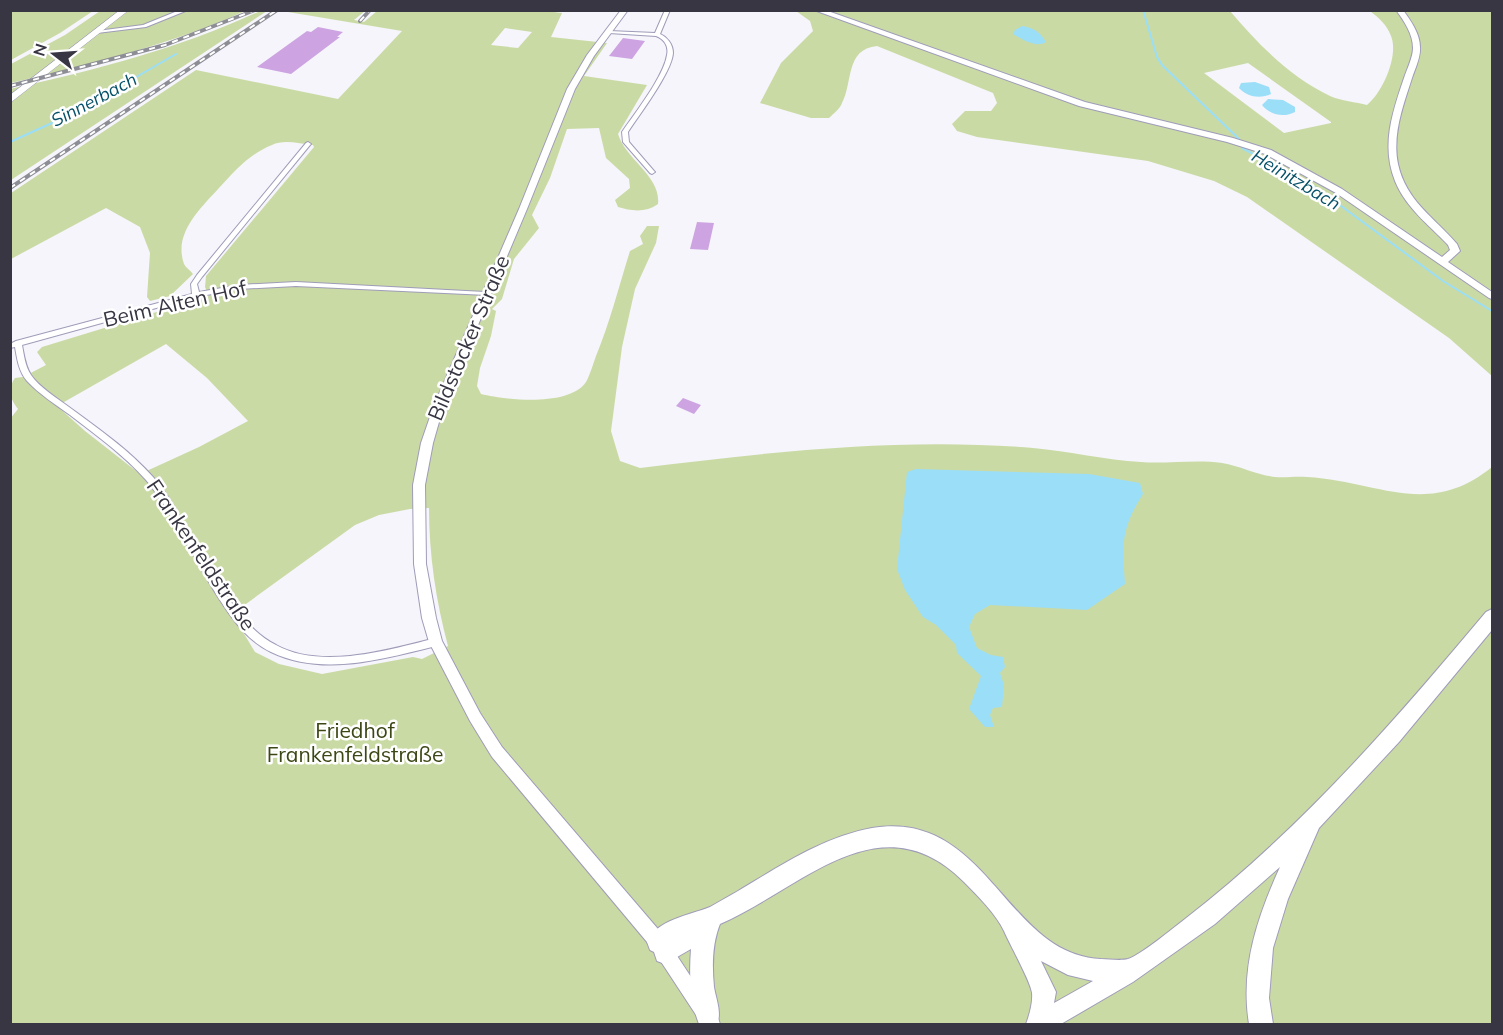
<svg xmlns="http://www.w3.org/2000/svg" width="1503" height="1035" viewBox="0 0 1503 1035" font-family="Mulish,sans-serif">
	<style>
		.green { fill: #cadaa4; fill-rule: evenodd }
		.water { fill: #9bdef8 }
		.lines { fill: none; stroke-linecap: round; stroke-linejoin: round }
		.stream { stroke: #9bdef8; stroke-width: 2 }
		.building { fill: #cda4e1 }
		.street-casing { stroke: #9f9cb9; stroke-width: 2 }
		.secondary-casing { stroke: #9f9cb9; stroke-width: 2 }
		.primary-casing { stroke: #9f9cb9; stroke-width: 1 }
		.highway-casing { stroke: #9f9cb9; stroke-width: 2 }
		.street { fill: #fff; fill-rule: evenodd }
		.secondary { fill: #fff; fill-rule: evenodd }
		.primary { fill: #fff; fill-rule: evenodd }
		.highway { fill: #fff; fill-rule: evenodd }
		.rail-casing { stroke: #8d8d96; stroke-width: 4 }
		.rail { stroke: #fff; stroke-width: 2; stroke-dasharray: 6; stroke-linecap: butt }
		.labels { text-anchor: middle; stroke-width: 5; stroke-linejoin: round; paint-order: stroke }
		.far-water-label { font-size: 18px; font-style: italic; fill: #085269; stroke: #fff }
		.street-label { font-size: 21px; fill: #373642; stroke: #fff }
		.park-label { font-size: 21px; fill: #3b4714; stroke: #fff }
	</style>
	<rect width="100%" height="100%" fill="#f5f5fb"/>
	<path class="green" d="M11,10h82v1l-33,22 -49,27z
		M100,11h145c-75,34 -155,53 -234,72v-19l54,-29z
		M260,11h7l-256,169 -1,-91c86,-19 171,-41 250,-78z
		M282,11h83l-11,9 10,2 13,-11h169l16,2 -11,24 56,6 -23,33 63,9 -29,49c8,26 43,42 40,70 -12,9 -27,7 -40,3l-3,-7 15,-12 -1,-9 -23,-21 -7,-30 -32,1 -17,49 -18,37 7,13 -25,31 -12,40 -10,10 4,2 -5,25 -11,32 -3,18 4,8c25,6 88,13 105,-12 4,-7 7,-18 10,-26 14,-34 23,-70 34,-105l13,-7 -3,-8 7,-10h12l-3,17 -21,46 -13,58 -11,84 9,30 20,7c130,-16 262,-31 393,-20 36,3 72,12 108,14 26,2 55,-3 81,1 18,3 35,12 53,14 10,1 21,-1 32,0 71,4 121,42 185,-10v557h-1481l-1,-605 8,-10c-8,-10 -11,-20 -3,-31l8,-1 23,-12 -9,-13 5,-5 167,-51 -4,-9 1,-11 108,-129 -1,-2c-13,-1 -29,-6 -41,0 -23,9 -37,26 -53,43 -18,20 -46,45 -35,76 2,4 6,6 9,10l-23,22 -20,5 -3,-4 3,-44 -10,-26 -34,-19 -95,51v-66l185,-123 142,29 64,-68zM505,28l27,4 -14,16 -27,-3zM166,344l41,34 41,43 -49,26 -59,27 -55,-43 -28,-25zM429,508c0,47 7,93 19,138l-26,13 -9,-2 -91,17 -43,-10 -24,-12 -23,-38 123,-89 24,-10 31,-6z
		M796,11h434c28,33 60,66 100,85 11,5 26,6 37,9 16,-13 32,-50 24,-69 -4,-11 -12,-18 -21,-25h122v365l-43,-38 -202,-141 -33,-16 -66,-20 -171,-24 -20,-6 -5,-7 13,-13h26l6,-8 -4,-10 -116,-47c-32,3 -24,37 -35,57 -2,6 -9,11 -13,15h-18l-51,-15 21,-40 32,-32 -3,-10zM1248,63l83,59v1l-47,10 -80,-60z"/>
	<path class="water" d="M1022,26c12,2 18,6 24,16 -10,6 -23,-2 -33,-8l2,-4z
		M1255,82l14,5 2,7c-11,5 -24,3 -32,-6l2,-5z
		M1268,99l15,1 12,7v5c-11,6 -25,3 -33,-7z
		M916,469l173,5 51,9 3,11c-22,35 -21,49 -18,90l-38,26 -97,-5 -15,9 -6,13 8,21 14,7 12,2 2,10 -5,6 4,12 -2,22 -9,1 -3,7 4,12h-9l-16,-18 12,-33 -24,-23 -1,-8 -20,-20 -13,-8 -18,-27 -8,-21 10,-97z"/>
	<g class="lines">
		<path class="stream" d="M1143,10l14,47 5,8 77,74 3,9 76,41 125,92 49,30
			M10,142l64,-29 102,-59"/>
	</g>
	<path class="building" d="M318,27l25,5 -6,5h3l-49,37 -34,-7 50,-36 4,1z
		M623,38l22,3 -13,18 -23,-3z
		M697,222l17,1 -6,27 -18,-1z
		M683,398l18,7 -7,9 -18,-8z"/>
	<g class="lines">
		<g class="street-casing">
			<path id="street" d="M180,10h8l-42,17 -49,6 -2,-1 2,-1 46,-6z
				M665,10h5l-10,24c7,3 13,10 13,19 -1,19 -34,62 -45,79l1,10 25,29 1,1 -3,2 -2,-1 -27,-31 -1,-10c13,-19 42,-56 45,-77 2,-9 -3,-16 -11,-19l-47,-3 -2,-1 2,-1 46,2z
				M308,142l3,2 -1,1 -108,132 -5,7 2,8 40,-7 57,-3 189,10 3,2 -1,1 -191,-9 -57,3 -43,8 -174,48c2,10 3,21 9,30 8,12 27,24 38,32 30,22 60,43 84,70 14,16 25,35 35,54 10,17 20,34 30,51 16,25 31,49 58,63 45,25 113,5 160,-7l3,1 2,3 -2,3 -3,1c-53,13 -113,31 -165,6 -27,-13 -43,-39 -58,-63 -10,-17 -20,-34 -30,-52 -11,-19 -22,-40 -37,-57 -22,-25 -49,-44 -76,-65 -14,-10 -31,-21 -43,-34 -8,-9 -10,-22 -12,-34l-5,1v-4l6,-3 176,-47 -1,-10 6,-9 109,-132z"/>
		</g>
		<g class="secondary-casing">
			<path id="secondary" d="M621,10h7l-34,46 -19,33 -48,120 -84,199 -10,35 -8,42 1,79 10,54 6,23 38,72 22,34 162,189 54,82 2,6h-18l-50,-76 -160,-191 -22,-36 -41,-79 -7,-24 -8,-54 -1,-79 8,-42 12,-35 86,-199 48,-120 20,-34z
				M814,10h11l260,92 148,36 38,12 71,39 100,68 8,-7 -2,-5c-19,-20 -42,-37 -53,-64 -14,-35 -3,-68 9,-103 3,-9 9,-21 9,-30 0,-14 -9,-27 -17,-38h7c8,11 17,24 17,37 1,10 -5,22 -8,31 -9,28 -20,57 -14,86 8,37 36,53 59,80l3,7 -12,11 44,30v7l-3,-1 -153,-105 -71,-39 -38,-12 -148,-36z"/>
		</g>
		<g class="primary-casing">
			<path id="primary" d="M120,10h9l-119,93v-8z"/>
		</g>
		<g class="highway-casing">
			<path id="highway" d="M1492,609v21l-93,112 -80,86 -31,71 -15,49 -4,50 4,26h-24c-9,-56 8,-106 31,-157l-65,57 -82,58 -72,42h-35c3,-8 7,-21 6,-31 -1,-11 -22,-48 -28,-62 -8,-17 -26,-35 -40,-49 -84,-85 -164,8 -244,42 -8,20 -8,42 -6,63 2,12 8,26 3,37h-18c-9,-23 -10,-50 -8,-75l-26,15 -8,-3 -3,-9 -4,-2 -3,-8c9,-22 43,-27 63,-35 9,-5 19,-11 28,-16 42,-25 85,-54 134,-63 116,-19 133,127 229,131 8,0 19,2 27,0 13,-4 45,-31 57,-40 114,-88 209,-197 301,-307zM1041,961l27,14 25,6 -39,22 2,-11z"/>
		</g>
		<use href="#street" class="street"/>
		<use href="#secondary" class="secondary"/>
		<use href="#primary" class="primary"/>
		<use href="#highway" class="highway"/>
		<g class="rail-casing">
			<path id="rail" d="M360,21l10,-11
				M10,86l155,-41 90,-35
				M10,188l267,-178"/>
		</g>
		<use href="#rail" class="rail"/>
	</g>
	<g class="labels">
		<g class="far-water-label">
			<text transform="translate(94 100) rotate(-28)" y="6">Sinnerbach</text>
			<text transform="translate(1296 180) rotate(31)" y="6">Heinitzbach</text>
		</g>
		<g class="street-label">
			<text transform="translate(175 304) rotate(-13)" y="7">Beim Alten Hof</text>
			<text transform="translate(469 338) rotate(-67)" y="7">Bildstocker Straße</text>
			<text transform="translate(201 555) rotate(56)" y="7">Frankenfeldstraße</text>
		</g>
		<g class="park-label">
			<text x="355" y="738">Friedhof<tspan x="355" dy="24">Frankenfeldstraße</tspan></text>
		</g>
	</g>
	<rect width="1503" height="1035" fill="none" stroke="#373642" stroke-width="24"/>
	<g transform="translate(54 54) rotate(287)" stroke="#ffffff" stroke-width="4.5" paint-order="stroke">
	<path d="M0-4.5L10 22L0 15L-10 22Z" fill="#373642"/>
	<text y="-9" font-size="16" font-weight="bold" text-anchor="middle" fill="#373642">N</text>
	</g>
</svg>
